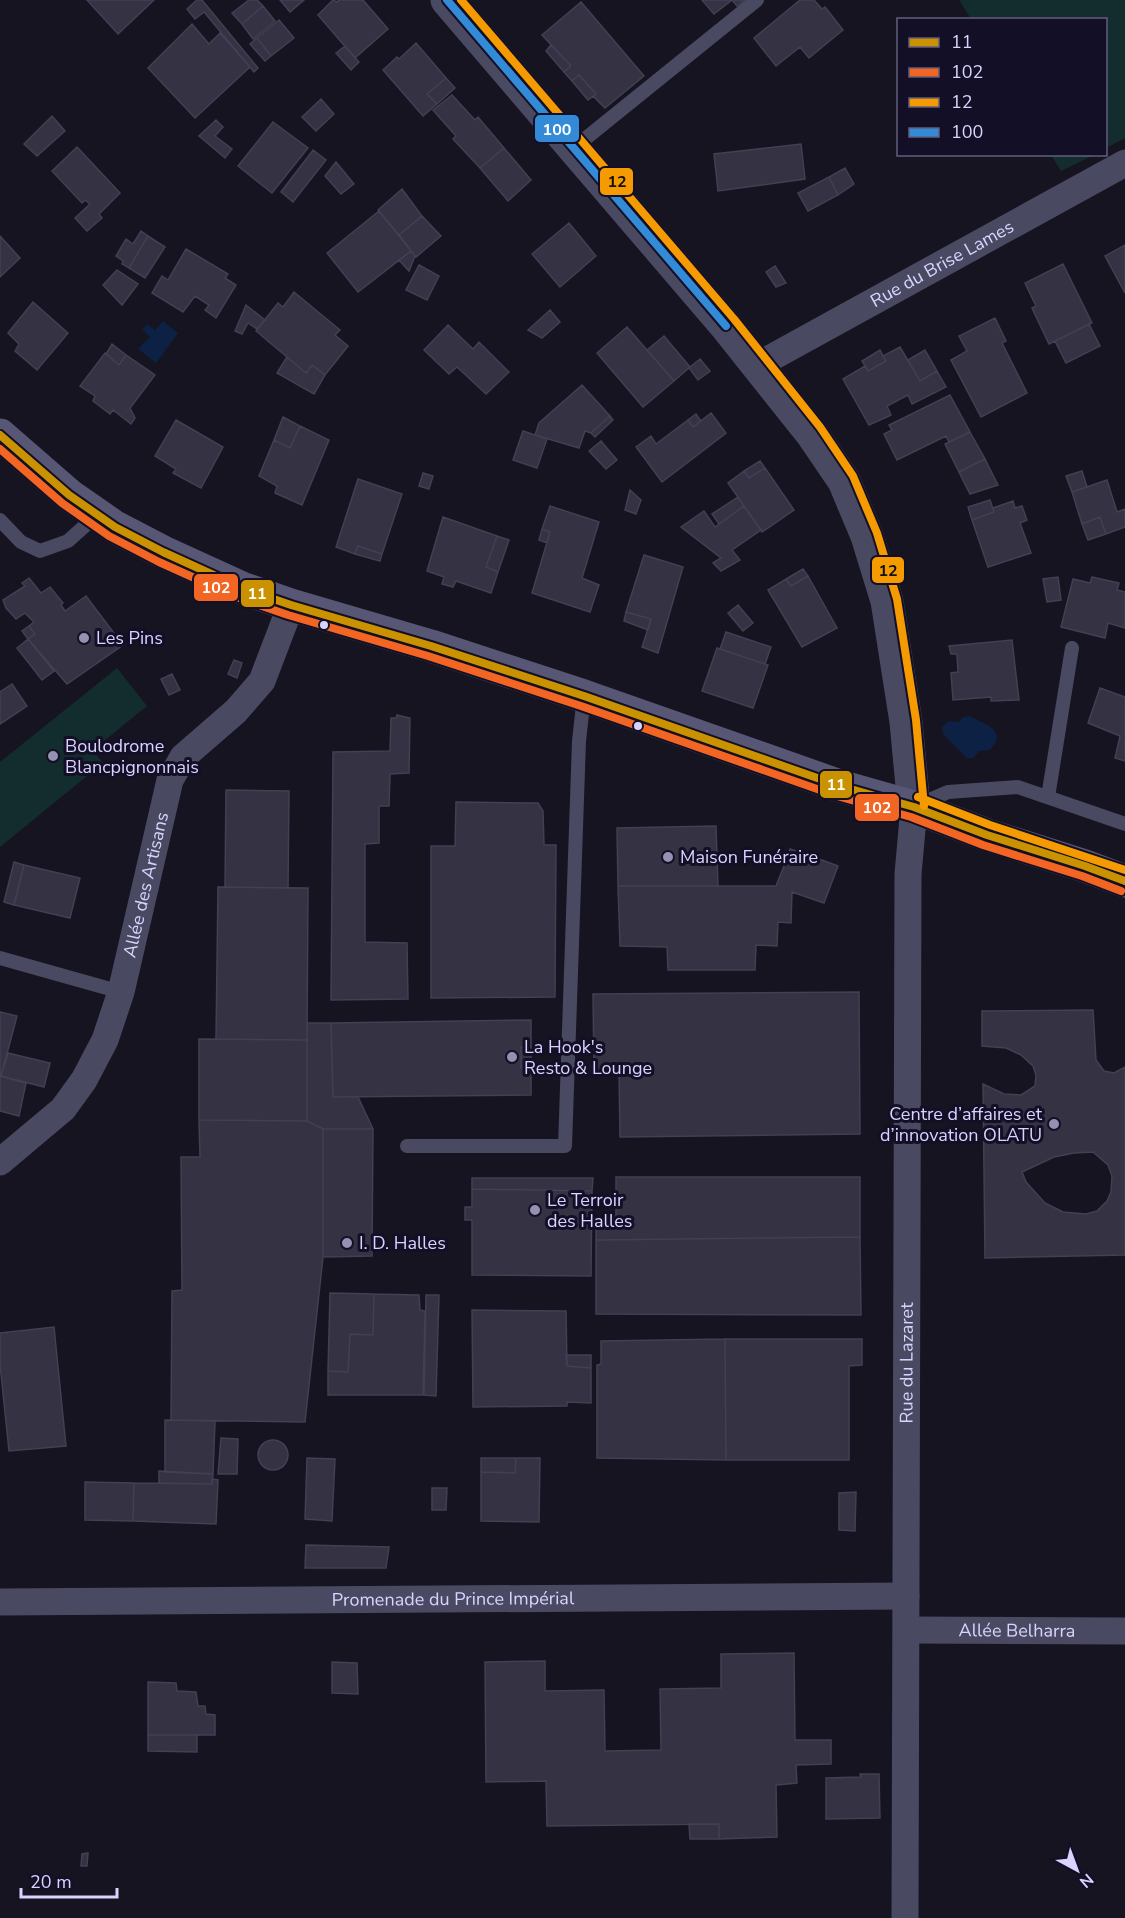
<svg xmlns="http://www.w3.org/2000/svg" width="1125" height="1918" viewBox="0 0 1125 1918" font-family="'Nunito Sans',sans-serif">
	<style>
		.green { fill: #132c2d }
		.water { fill: #0d2144 }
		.building { fill: #343243; stroke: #433f54; stroke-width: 1.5; fill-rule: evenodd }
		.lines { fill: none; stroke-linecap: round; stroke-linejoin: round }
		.service { stroke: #4a4962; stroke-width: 14 }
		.minor { stroke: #4a4962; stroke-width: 27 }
		.tertiary { stroke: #4a4962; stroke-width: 33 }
		.secondary { stroke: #575674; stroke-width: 33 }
		.bus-1-casing { stroke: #130f26; stroke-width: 12 }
		.bus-2-casing { stroke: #130f26; stroke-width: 12 }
		.bus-3-casing { stroke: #130f26; stroke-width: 12 }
		.bus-4-casing { stroke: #130f26; stroke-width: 12 }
		.bus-1 { stroke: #ca9200; stroke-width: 8 }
		.bus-2 { stroke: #f26522; stroke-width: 8 }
		.bus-3 { stroke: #f59a00; stroke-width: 8 }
		.bus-4 { stroke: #338bd7; stroke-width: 8 }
		.bus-dot { fill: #d9d4ff; stroke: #130f26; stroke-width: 2 }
		.poi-dot { fill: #9591b1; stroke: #130f26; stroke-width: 2 }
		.labels { text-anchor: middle; stroke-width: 6; stroke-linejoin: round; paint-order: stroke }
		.street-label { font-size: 18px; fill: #d9d4ff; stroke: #130f26 }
		.poi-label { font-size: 18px; fill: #d9d4ff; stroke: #130f26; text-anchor: start }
		.line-badge { stroke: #130f26; stroke-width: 2 }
		.badge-label { font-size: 16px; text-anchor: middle; font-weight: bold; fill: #fff }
		.pale-badge-label { font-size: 16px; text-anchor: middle; font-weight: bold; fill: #111 }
	</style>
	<rect width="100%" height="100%" fill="#161421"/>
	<path class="green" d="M959,0h166v138l-19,10v-128l-135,-1z
		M1051,155h43l-33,16z
		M117,668l30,38 -54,44 10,13 -103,84v-85z"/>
	<path class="water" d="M163,321l15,12 -22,30 -18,-14 12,-12 -8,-7 5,-6 8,6z
		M970,716c14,9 39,13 20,34l-11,1 -5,7h-7l-24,-24 -1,-7 7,-6 11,1 2,-4z"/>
	<path class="building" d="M87,0h67l-36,34z
		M197,0h5l56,68 -4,4 -50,-60 -9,7 -8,-10z
		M249,0h8l6,6 -21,18 -10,-11z
		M280,0h24l-14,12z
		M333,0l4,2 2,-2h24l25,29 -33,29 -37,-43z
		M702,0h30l-18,14z
		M732,0h13l-8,6z
		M800,0h14l8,9 3,-2 18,23 -34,28 -9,-11 -24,19 -22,-28z
		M581,2l63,74 -39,32 -12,-12 3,-2 -17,-19 -7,6 -8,-9 7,-6 -29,-31z
		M263,6l12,15 -22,18 -11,-15z
		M279,20l15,18 -23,18 -14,-18z
		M192,24l17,20 11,-11 30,34 -55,51 -47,-50z
		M257,38l14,18 -6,5 -15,-17z
		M416,43l30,35 -19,16 10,10 -14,12 -40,-46 14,-13 2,2z
		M551,45l20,21 -7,6 -18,-21z
		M345,46l14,16 -8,8 -15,-17z
		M579,75l17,19 -8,6 -16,-19z
		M446,78l9,10 -18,16 -10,-10z
		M452,95l23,25 3,-3 26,31 -24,20 -27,-29 3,-3 -23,-26z
		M321,99l13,15 -18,17 -14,-14z
		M52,116l13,15 -28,25 -13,-12z
		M216,120l7,7 -8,9 17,13 -7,9 -26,-22z
		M273,122l35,26 -36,45 -34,-27z
		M801,144l4,35 -87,12 -4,-37z
		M77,147l43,46 -21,21 3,4 -15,13 -12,-13 15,-14 -5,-4 -3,3 -30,-32z
		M504,148l27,32 -23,21 -28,-33z
		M313,150l13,10 -33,42 -12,-10z
		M336,162l18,22 -13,10 -16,-18z
		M845,168l9,16 -16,11 -9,-18z
		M829,177l9,18 -30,16 -10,-18z
		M402,189l20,27 -23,19 -21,-25z
		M379,211l32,40 -53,41 -31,-39z
		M422,216l19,20 -25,21 -17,-22z
		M569,223l27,33 -36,31 -28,-33z
		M141,231l7,5 -19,32 -7,-4 1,-3 -7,-5 10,-17 7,5z
		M0,236l20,22 -20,19z
		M148,236l17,11 -20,31 -16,-10z
		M1125,245v48l-20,-37z
		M186,249l42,25 -3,4 11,7 -20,33 -11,-8 4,-5 -14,-9 -12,16 -31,-19 10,-17 6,4z
		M411,251l4,5 -6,15 -10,-11z
		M1063,264l29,59 -43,21 -17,-36 4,-2 -11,-23z
		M419,265l20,11 -12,24 -21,-10z
		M775,266l11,17 -10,4 -10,-15z
		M117,270l21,14 -16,21 -19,-20z
		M294,292l46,38 -5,5 13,11 -23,29 -13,-10 -6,8 -50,-42 22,-28 5,4z
		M33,302l35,31 -31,37 -22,-19 4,-7 -11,-11z
		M246,305l19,15 -8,9 -9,-6 -6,11 -7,-3z
		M550,310l10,12 -18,16 -14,-8z
		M995,318l11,23 -4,2 25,50 -46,24 -30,-57 16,-9 -8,-15z
		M1089,324l11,22 -34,17 -11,-22z
		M448,325l25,24 6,-7 30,30 -23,22 -29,-27 -8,7 -25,-24z
		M627,327l47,54 -31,26 -46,-54z
		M664,336l26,31 -16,14 -27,-31z
		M112,344l14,11 -7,10 -13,-11z
		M900,347l20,34 17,-10 9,16 -34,17 -4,-9 -21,11 4,9 -22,10 -26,-46 22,-13 3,5 18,-10 -3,-5z
		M880,350l6,11 -18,10 -6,-10z
		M925,350l12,21 -17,10 -12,-21z
		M105,353l14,12 7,-10 29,20 -25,33 5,10 -4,6 -18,-14 -3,4 -17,-13 2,-5 -15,-10z
		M287,357l19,16 6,-8 13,10 -11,19 -37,-21z
		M700,359l10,12 -12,9 -9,-12z
		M582,385l28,31 -19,17 -6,-2 -6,17 -44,-13 4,-12z
		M950,395l20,37 -21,10 -3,-6 -49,24 -13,-26 8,-4 -3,-5z
		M711,413l15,20 -64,49 -26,-35 15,-11 5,8 32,-24 5,7z
		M696,414l5,7 -8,6 -5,-7z
		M610,416l3,4 -18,17 -4,-4z
		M283,417l17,9 -10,22 -16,-8z
		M176,420l47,27 -22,41 -28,-15 3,-4 -21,-13z
		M300,426l29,14 -27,65 -27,-12 2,-7 -18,-10 15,-36 16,8z
		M523,431l24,8 -10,29 -24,-8z
		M970,432l15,27 -26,13 -14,-28z
		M601,441l16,19 -11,9 -17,-18z
		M985,459l13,26 -28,9 -11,-22z
		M760,461l5,7 -16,10 -5,-7z
		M765,468l29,42 -32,22 -34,-49 16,-12 5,7z
		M1082,471l5,16 -15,5 -6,-16z
		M423,473l10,3 -4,13 -10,-3z
		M358,479l44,15 -20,60 -24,-8 -3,8 -19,-7z
		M1107,480l10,32 8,-3v18l-19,7 -6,-17 -18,7 -10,-32z
		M630,490l11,10 -5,14 -11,-4z
		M738,497l6,9 -25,18 -7,-10z
		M990,500l4,12 -22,8 -4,-13z
		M1013,501l2,7 7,-2 5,14 -7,3 11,30 -43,14 -16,-47 22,-8 -1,-4z
		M550,506l49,16 -17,56 17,7 -9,27 -58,-19 18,-61 -8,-3z
		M744,506l17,24 -29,20 8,10 -19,11 -8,-8 8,-5 -40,-31 23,-16 11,16z
		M443,517l54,19 -11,31 12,5 -7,21 -35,-12 -3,6 -11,-3 2,-7 -17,-6z
		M1100,517l6,17 -18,6 -6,-16z
		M542,529l8,3 -3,11 -8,-3z
		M497,536l12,4 -11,32 -12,-5z
		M358,546l24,8 -2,7 -25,-7z
		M644,555l39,12 -25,86 -16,-6 9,-28 -25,-7z
		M803,569l5,7 -17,10 -5,-7z
		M808,576l29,52 -35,19 -34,-57 18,-11 5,7z
		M1058,577l3,23 -14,2 -4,-23z
		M1092,577l27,6 -2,7 8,2v36l-17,-5 -3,15 -44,-11 12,-48 17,4z
		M29,578l12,15 9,-6 13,16 -2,2 4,6 21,-15 37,49 -56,39 -39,-45 7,-5 -6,-8 5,-4 -9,-9 -9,6 -10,-11 -3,-8 22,-14 -3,-3z
		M738,605l15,18 -10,8 -15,-18z
		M626,612l25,7 -3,11 -24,-9z
		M29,626l6,8 -7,5 -6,-8z
		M726,632l45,15 -6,17 -45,-15z
		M28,639l26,32 -12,9 -25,-32z
		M1012,640l7,60 -28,1v-4l-38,3 -2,-27 7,-1 -1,-18h-6l-2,-8z
		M717,648l51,17 -15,43 -51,-17z
		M234,660l8,3 -5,15 -9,-4z
		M172,674l8,16 -11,5 -8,-16z
		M12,684l15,22 -27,18v-32z
		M1100,688l25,9v64l-10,-3 5,-22 -32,-13z
		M397,715l13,3 -1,55 -19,1 -1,32h-10v37l-14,1v98l42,1 1,56 -77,1 2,-248 57,-1 1,-33h5z
		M226,790l63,1 -1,97 -63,-1z
		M456,802l82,1 5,8 1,34h12l-1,152 -124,1v-152h24z
		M716,826l2,60h-100l-1,-58z
		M790,849l21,7 -3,8 -20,-8z
		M788,856l20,8 3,-8 27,10 -14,37 -32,-11 -1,31 -13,-1 -1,24 -21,-1 -1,25h-87l-1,-23 -47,-1 -2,-60h158z
		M14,862l10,3 -10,40 -10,-3z
		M24,865l56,13 -10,40 -56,-13z
		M218,887l90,1 -1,152 -91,-1z
		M859,992l1,142 -240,3 -1,-65 -25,-2 -1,-76z
		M1093,1010l3,50 8,11 10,2 11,-6v188l-140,3 -2,-174 21,10 17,1 14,-9 1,-11 -3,-9 -12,-11 -15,-7 -24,-2v-35zM1093,1152l15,13 4,11 -1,16 -4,9 -10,10 -11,3 -23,-2 -18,-9 -19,-21 -4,-10 32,-15 20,-4z
		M0,1012l17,4 -16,60h-1z
		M531,1020v27h-10v21h10v27l-198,2 -2,-74z
		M307,1023h24l2,74h25l15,32h-50l-16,-8z
		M199,1039l108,1v81l-108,-1z
		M521,1047h10v21h-10z
		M8,1053l42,10 -6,24 -43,-11z
		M0,1076l26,7 -7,33 -19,-5z
		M199,1120l108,1 16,8v128l-18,165 -134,-2 1,-129 10,-1 -1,-133h19z
		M323,1129h50l-1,127 -49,1z
		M616,1177h244v60l-264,3v-23l20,-1z
		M472,1178h121l-1,13 -120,-2z
		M472,1189l120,2 -1,85 -119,-1v-55h-7v-13h7z
		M860,1237l1,78 -265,-1v-74z
		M330,1293l44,1 -1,41 -23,-1 -2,38 -20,-1z
		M374,1294l45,1 1,15 5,1 -2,84h-95v-24l20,1 2,-38 23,1z
		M426,1295h13l-3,101 -12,-1z
		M472,1310l94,1 1,55 24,2v35l-24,-1v4l-94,1z
		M54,1327l12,119 -57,5 -9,-87v-31z
		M725,1339h137v26l-13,1v94h-123z
		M725,1339l1,121 -129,-2v-93l4,-1v-23z
		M566,1355h25v13l-24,-2z
		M165,1420l50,1 -2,53 -48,-2z
		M221,1438l17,1 -1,35h-19z
		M258 1455a15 15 0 1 1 30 0a15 15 0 1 1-30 0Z
		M307,1458l28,1 -3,62 -27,-2z
		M481,1458h35l-1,15 -34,-1z
		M516,1458h24l-1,64 -58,-1v-49l34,1z
		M159,1471l54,3 -1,10 -53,-1z
		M212,1479l6,1 -2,44 -83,-3 1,-38 78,1z
		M85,1482l49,1 -1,38 -48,-1z
		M432,1488h15l-1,22h-14z
		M856,1492l-1,39 -16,-1v-37z
		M306,1545l83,2 -3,21h-81z
		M794,1653l1,87h36v24l-35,1 1,18 -21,2 1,52 -58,2v-15l-172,2 -1,-45 -60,1 -1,-120 60,-1v30l59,-1 1,61 56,-1 -1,-61 61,-1v-34z
		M332,1662l25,1 1,31 -26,-1z
		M148,1682l28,1 1,8 19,1 2,14h7l1,8 9,1v20h-67z
		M148,1735h49v17l-49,-1z
		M860,1774h19l1,44 -54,1v-41l35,-1z
		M689,1824h30v15h-29z
		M88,1853l-1,13h-6l1,-12z"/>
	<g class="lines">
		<path class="service" d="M575,147l182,-147
			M0,520l21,22 19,9 28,-10 29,-26
			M1048,797l24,-149
			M920,804l28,-12 70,-5 107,37
			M0,958l121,34
			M407,1146h158l14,-405 5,-45"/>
		<g class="minor">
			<path id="s1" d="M758,365l367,-202"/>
			<path id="s2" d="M0,1162l63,-53 21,-29 21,-40 16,-48 49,-212 13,-23 53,-46 26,-30 29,-76"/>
			<path id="s3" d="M0,1602l906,-6"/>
			<path id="s4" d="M907,1630l218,1"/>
			<path id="s5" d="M905,1918l3,-1044 6,-67"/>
		</g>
		<path class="tertiary" d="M447,0l279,326 86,108 32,47 23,55 20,65 19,121 8,85"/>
		<path class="secondary" d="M0,435l69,60 46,32 48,25 79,36 49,17 140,41 153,50 256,90 74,21 73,28 98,31 40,15"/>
		<g class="bus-1-casing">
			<path id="bus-1" d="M0,435l69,60 46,32 48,25 79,36 49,17 140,41 153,50 256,90 74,21 73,28 98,31 40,15"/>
		</g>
		<g class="bus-2-casing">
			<path id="bus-2" d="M0,449l62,54 47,33 50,26 80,36 49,17 140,41 153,50 256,90 74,21 72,28 99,31 39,15"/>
		</g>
		<g class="bus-3-casing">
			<path id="bus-3" d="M461,0l273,319 86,108 33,49 24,57 20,66 19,121 8,86
				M918,797l72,28 135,45"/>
		</g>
		<g class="bus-4-casing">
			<path id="bus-4" d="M447,0l279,326"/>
		</g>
		<use href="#bus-1" class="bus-1"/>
		<use href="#bus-2" class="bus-2"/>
		<use href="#bus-3" class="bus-3"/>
		<use href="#bus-4" class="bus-4"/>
	</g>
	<g class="bus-dot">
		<circle cx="324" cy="625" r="5"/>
		<circle cx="638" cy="726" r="5"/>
	</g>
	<g class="poi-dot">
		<circle cx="84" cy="638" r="6"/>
		<circle cx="53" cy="756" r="6"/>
		<circle cx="668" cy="857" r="6"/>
		<circle cx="512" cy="1057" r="6"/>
		<circle cx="1054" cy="1124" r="6"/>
		<circle cx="535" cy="1210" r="6"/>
		<circle cx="347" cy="1243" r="6"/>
	</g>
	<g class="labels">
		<g class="street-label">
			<text dy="6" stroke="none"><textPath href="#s1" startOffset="210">Rue du Brise Lames</textPath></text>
			<text dy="6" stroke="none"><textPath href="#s2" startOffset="324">Allée des Artisans</textPath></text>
			<text dy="6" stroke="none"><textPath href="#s5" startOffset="555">Rue du Lazaret</textPath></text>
			<text dy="6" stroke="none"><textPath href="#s3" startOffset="453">Promenade du Prince Impérial</textPath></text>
			<text dy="6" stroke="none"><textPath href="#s4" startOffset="110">Allée Belharra</textPath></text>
		</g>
		<g class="poi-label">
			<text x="96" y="644">Les Pins</text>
			<text x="65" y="752">Boulodrome<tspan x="65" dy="21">Blancpignonnais</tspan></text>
			<text x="680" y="863">Maison Funéraire</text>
			<text x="524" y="1053">La Hook's<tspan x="524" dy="21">Resto &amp; Lounge</tspan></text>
			<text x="1042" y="1120" text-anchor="end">Centre d’affaires et<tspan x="1042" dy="21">d’innovation OLATU</tspan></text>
			<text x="547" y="1206">Le Terroir<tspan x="547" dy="21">des Halles</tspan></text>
			<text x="359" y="1249">I. D. Halles</text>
		</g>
	</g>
	<g class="line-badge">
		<rect x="534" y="114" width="46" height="29" rx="6" fill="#338bd7"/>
		<rect x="599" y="167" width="35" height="29" rx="6" fill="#f59a00"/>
		<rect x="871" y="556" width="34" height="28" rx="6" fill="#f59a00"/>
		<rect x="193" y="573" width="46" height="29" rx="6" fill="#f26522"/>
		<rect x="240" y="579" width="35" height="29" rx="6" fill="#ca9200"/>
		<rect x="819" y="770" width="34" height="29" rx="6" fill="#ca9200"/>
		<rect x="854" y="793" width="46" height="29" rx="6" fill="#f26522"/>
	</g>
	<g class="badge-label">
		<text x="557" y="135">100</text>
		<text x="216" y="593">102</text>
		<text x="257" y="599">11</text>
		<text x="836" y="790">11</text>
		<text x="877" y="813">102</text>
	</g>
	<g class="pale-badge-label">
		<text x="617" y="187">12</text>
		<text x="888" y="576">12</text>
	</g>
	<rect x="897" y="18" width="210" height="138" fill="#130f26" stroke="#625e7d" stroke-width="1.5"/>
	<rect x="909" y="38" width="30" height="9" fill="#ca9200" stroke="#625e7d" stroke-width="1.5"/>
	<text x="951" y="48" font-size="18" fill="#d9d4ff">11</text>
	<rect x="909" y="68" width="30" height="9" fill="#f26522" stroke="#625e7d" stroke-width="1.5"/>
	<text x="951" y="78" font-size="18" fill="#d9d4ff">102</text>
	<rect x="909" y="98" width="30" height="9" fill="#f59a00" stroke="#625e7d" stroke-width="1.5"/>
	<text x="951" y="108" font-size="18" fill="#d9d4ff">12</text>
	<rect x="909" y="128" width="30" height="9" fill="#338bd7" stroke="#625e7d" stroke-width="1.5"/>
	<text x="951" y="138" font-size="18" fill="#d9d4ff">100</text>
	<g transform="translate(1077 1870) rotate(139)" stroke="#130f26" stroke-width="4.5" paint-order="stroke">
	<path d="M0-4.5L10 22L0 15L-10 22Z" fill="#d9d4ff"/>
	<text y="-9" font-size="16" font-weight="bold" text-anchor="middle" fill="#d9d4ff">N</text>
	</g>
	<path d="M21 1888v9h96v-9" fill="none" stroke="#d9d4ff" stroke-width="3"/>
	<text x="30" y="1888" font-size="18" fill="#d9d4ff" stroke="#130f26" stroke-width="4.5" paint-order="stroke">20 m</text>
</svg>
